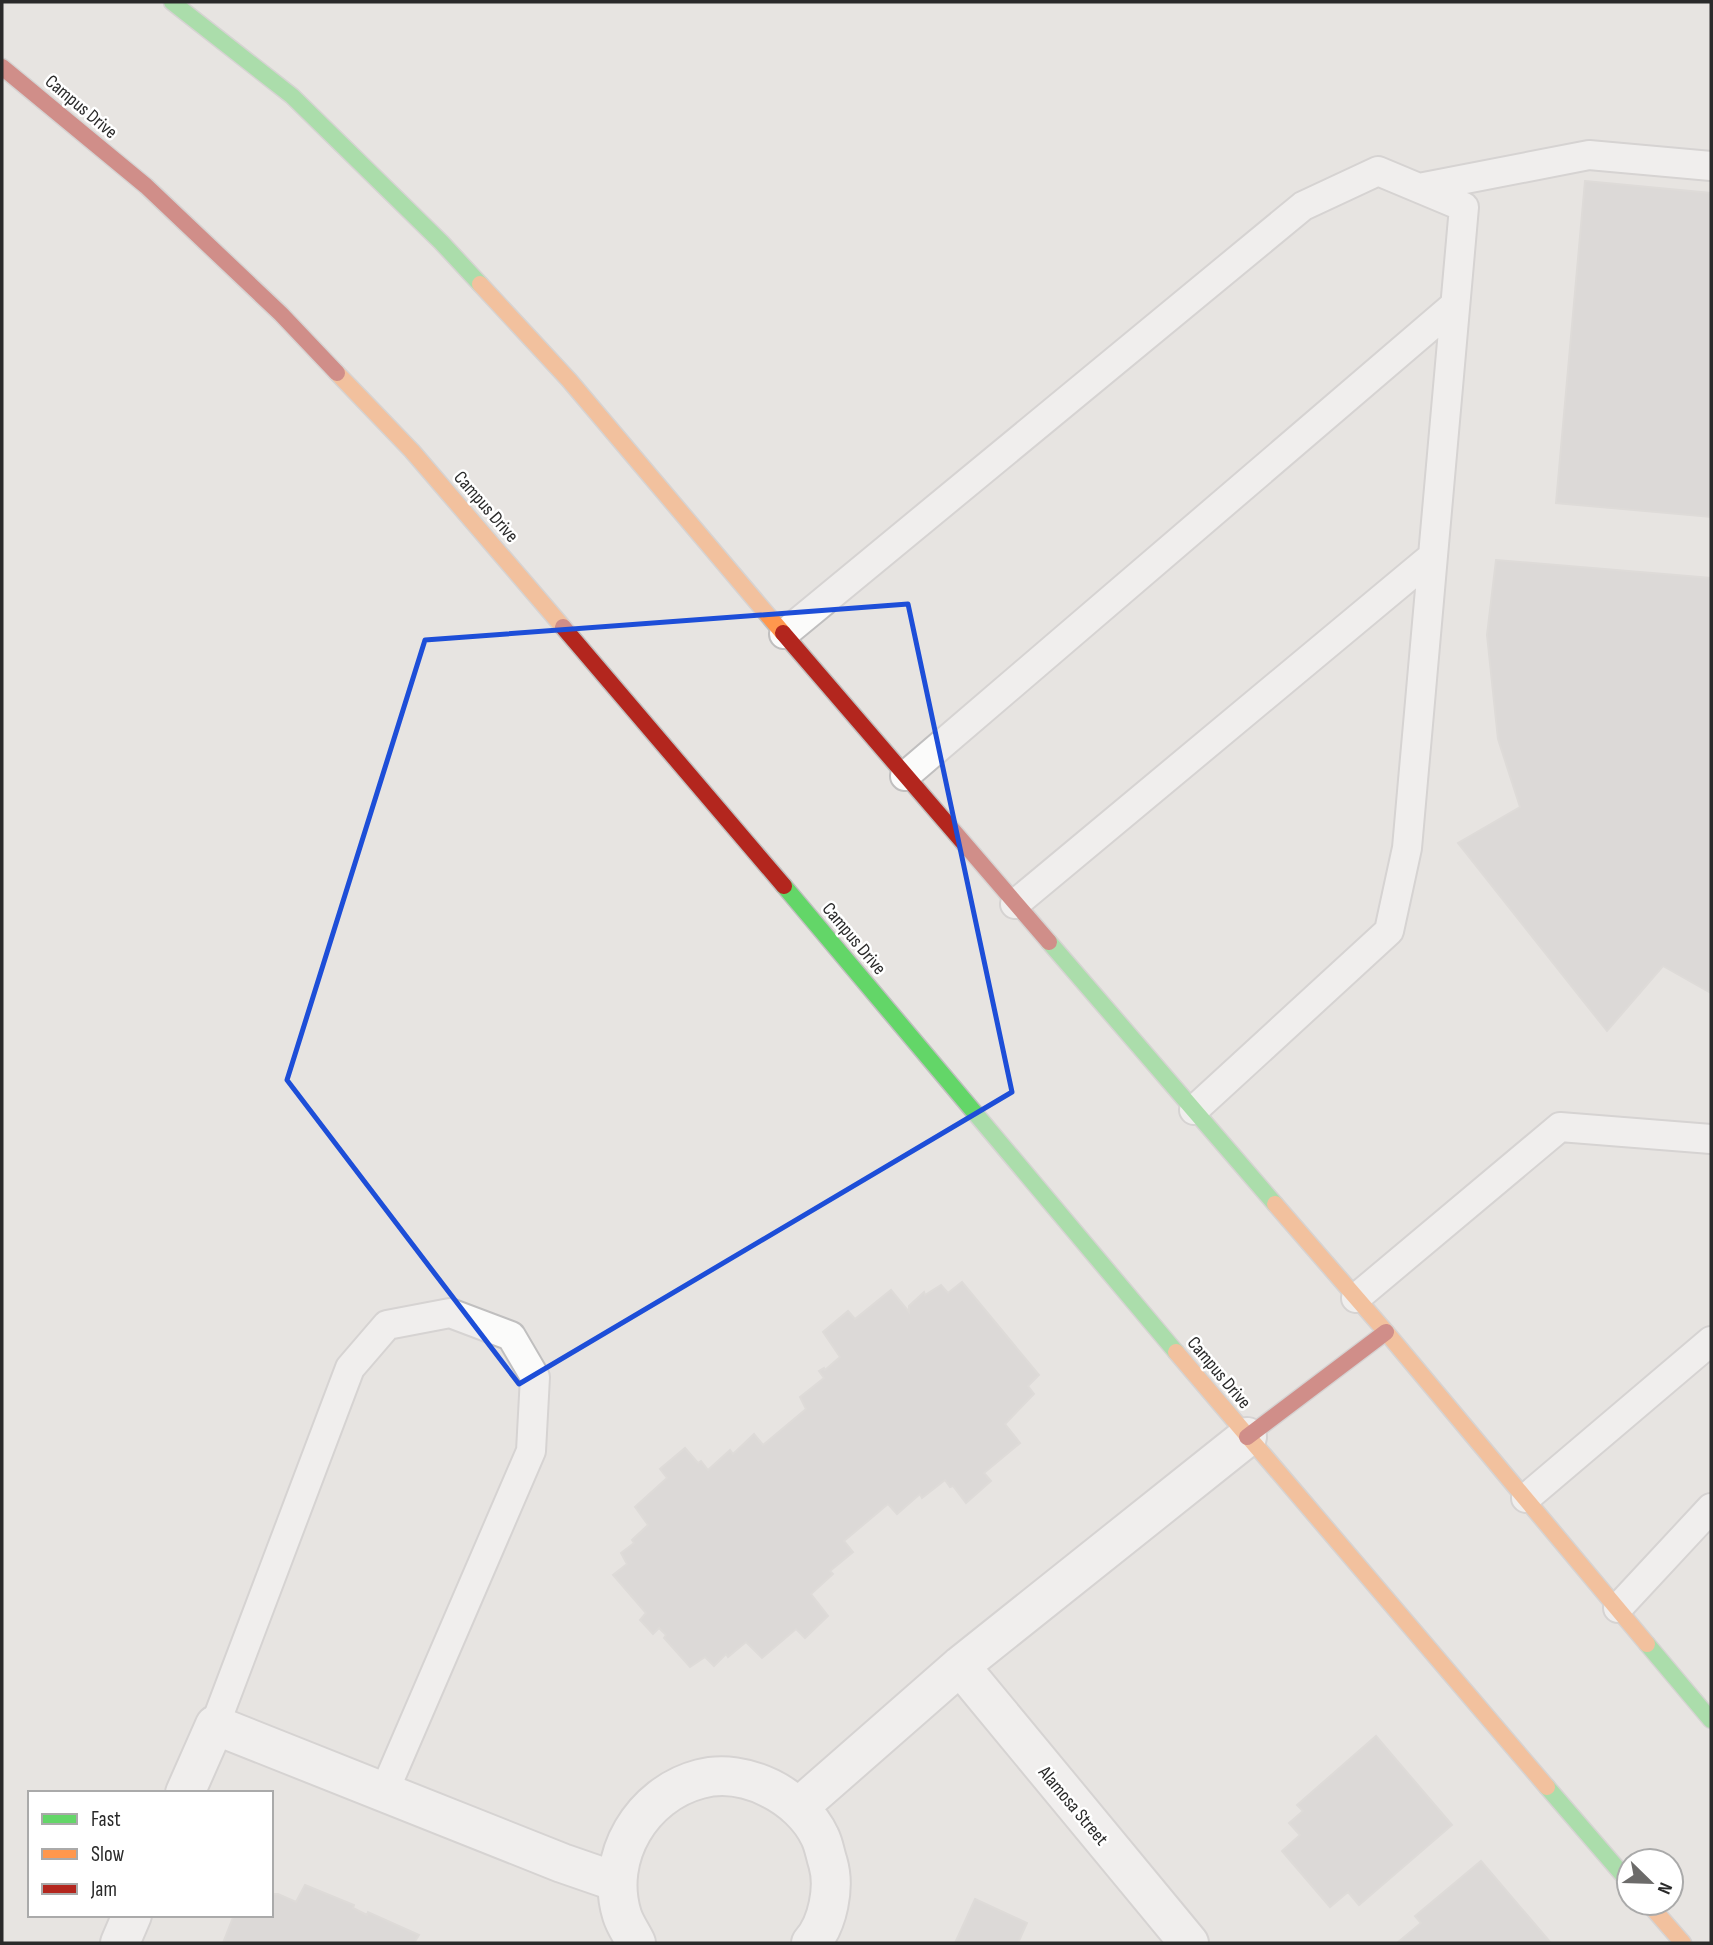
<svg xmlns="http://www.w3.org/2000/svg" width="1713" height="1945" viewBox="0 0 1713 1945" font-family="'Sofia Sans Condensed',sans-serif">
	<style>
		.building { fill: #cfccca; stroke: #d2d0cd; stroke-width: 2 }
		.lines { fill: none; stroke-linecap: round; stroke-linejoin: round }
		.lane-casing { stroke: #c0bfbf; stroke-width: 32 }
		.street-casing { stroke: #c0bfbf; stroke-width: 42 }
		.fast-casing { stroke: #c0bfbf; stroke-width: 19 }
		.slow-casing { stroke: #c0bfbf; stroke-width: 19 }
		.jam-casing { stroke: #c0bfbf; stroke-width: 19 }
		.lane { stroke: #fbfbfa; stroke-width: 28 }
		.street { stroke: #fbfbfa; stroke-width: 38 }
		.fast { stroke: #63d668; stroke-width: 16 }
		.slow { stroke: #ff974d; stroke-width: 16 }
		.jam { stroke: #b3261e; stroke-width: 16 }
		.marked { fill: none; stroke: #1d4ed8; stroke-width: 5; stroke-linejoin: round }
		.labels { text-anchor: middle; stroke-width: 5; stroke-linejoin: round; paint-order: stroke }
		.street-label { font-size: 19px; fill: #2a2a2a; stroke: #fff }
	</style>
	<rect width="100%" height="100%" fill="#e7e4e1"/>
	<path class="building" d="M1585,181l126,12v324l-155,-14z
		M1496,560l215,18v415l-48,-27 -56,65 -149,-188 62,-36 -22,-68 -11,-104z
		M962,1282l77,93 -11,11 6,8 -29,30 15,19 -36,30 7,8 -25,22 -13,-17 -3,1 -5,-7 -23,18 -2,-4 -23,20 -9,-10 -44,37 9,11 -23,19 3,3 -22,20 17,22 -23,22 -9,-9 -34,29 -16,-16 -18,15 -2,-3 -12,12 -9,-9 -15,10 -26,-29 2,-3 -7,-7 -6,6 -13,-14 6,-7 -33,-38 14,-11 -6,-11 13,-10 -2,-3 16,-15 -13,-18 32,-29 -7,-9 25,-21 13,15 3,-2 7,9 22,-20 3,4 21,-20 9,11 43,-36 -6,-12 24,-19 -5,-7 5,-3 1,2 15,-13 -17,-25 25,-21 7,8 36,-29 18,22v-6l15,-14 1,3 16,-10 7,8z
		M1376,1736l76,89 -93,80 -11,-13 -18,15 -48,-56 18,-16 -11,-12 14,-12 -6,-6z
		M1481,1861l70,82h-154l24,-20 -6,-7z
		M305,1885l49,20 -1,3 14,7 1,-3 51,23 -5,8h-191l11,-28h37v-21h7l18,8z
		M975,1899l52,24 -9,20h-63z"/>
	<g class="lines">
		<g class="lane-casing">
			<path id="lane" d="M1419,188l170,-33 122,11
				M784,634l519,-428 75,-35 86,36 -57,641 -18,83 -195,179
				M905,776l550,-471
				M1015,904l418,-348
				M1356,1298l204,-171 151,12
				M1526,1498l185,-157
				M1618,1608l93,-100
				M215,1725l135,-357 37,-43 63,-12 61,23 24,41 -4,74 -147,341"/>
		</g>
		<g class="street-casing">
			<path id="street" d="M960,1666l229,277
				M185,1793l30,-68 347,138 55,19
				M799,1807l161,-141 287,-229
				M120,1943l12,-28
				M636,1943c-4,-9 -11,-18 -14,-28 -18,-58 20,-121 78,-136 45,-12 101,17 120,58 4,8 5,17 8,26 7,24 0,61 -17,80"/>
		</g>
		<g class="fast-casing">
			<path id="fast" d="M172,2l120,94 149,146 39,42
				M784,886l392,466
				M1049,942l226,262
				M1647,1644l64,76
				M1547,1787l82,95"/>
		</g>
		<g class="slow-casing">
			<path id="slow" d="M480,284l89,96 214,253
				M337,373l75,78 151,176
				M1275,1204l111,128 261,312
				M1176,1352l371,435
				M1648,1903l35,40"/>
		</g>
		<g class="jam-casing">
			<path id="jam" d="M2,67l144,119 135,128 56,59
				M563,627l221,259
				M783,633l266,309
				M1247,1437l139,-105"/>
		</g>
		<use href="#lane" class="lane"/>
		<use href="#street" class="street"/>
		<use href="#fast" class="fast"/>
		<use href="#slow" class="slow"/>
		<use href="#jam" class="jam"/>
	</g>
	<path d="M0 0H1713V1945H0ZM908,604l104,488 -493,292 -232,-304 138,-440z" fill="#e7e4e1" fill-opacity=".55" fill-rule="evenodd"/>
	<path class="marked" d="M908,604l104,488 -493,292 -232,-304 138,-440z"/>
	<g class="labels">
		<g class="street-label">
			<text transform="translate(82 106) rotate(40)" y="7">Campus Drive</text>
			<text transform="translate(487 506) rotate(49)" y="7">Campus Drive</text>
			<text transform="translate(855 938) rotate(50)" y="7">Campus Drive</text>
			<text transform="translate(1220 1372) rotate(50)" y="7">Campus Drive</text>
			<text transform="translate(1074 1805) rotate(50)" y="7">Alamosa Street</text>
		</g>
	</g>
	<rect width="1713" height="1945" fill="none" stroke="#2a2a2a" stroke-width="7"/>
	<rect x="28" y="1791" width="245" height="126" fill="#ffffff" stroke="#aaaaaa" stroke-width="2"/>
	<rect x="42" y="1814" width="35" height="10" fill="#63d668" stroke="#aaaaaa" stroke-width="2"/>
	<text x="91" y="1826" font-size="21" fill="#2a2a2a">Fast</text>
	<rect x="42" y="1849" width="35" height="10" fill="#ff974d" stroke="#aaaaaa" stroke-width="2"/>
	<text x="91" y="1861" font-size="21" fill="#2a2a2a">Slow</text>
	<rect x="42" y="1884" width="35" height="10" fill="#b3261e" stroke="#aaaaaa" stroke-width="2"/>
	<text x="91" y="1896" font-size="21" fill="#2a2a2a">Jam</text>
	<g transform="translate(1650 1882) rotate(113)"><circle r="33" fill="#ffffff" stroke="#aaaaaa" stroke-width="2"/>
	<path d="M0-5L12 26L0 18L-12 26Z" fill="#6c6b6a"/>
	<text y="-10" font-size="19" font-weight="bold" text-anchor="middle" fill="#2a2a2a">N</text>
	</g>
</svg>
